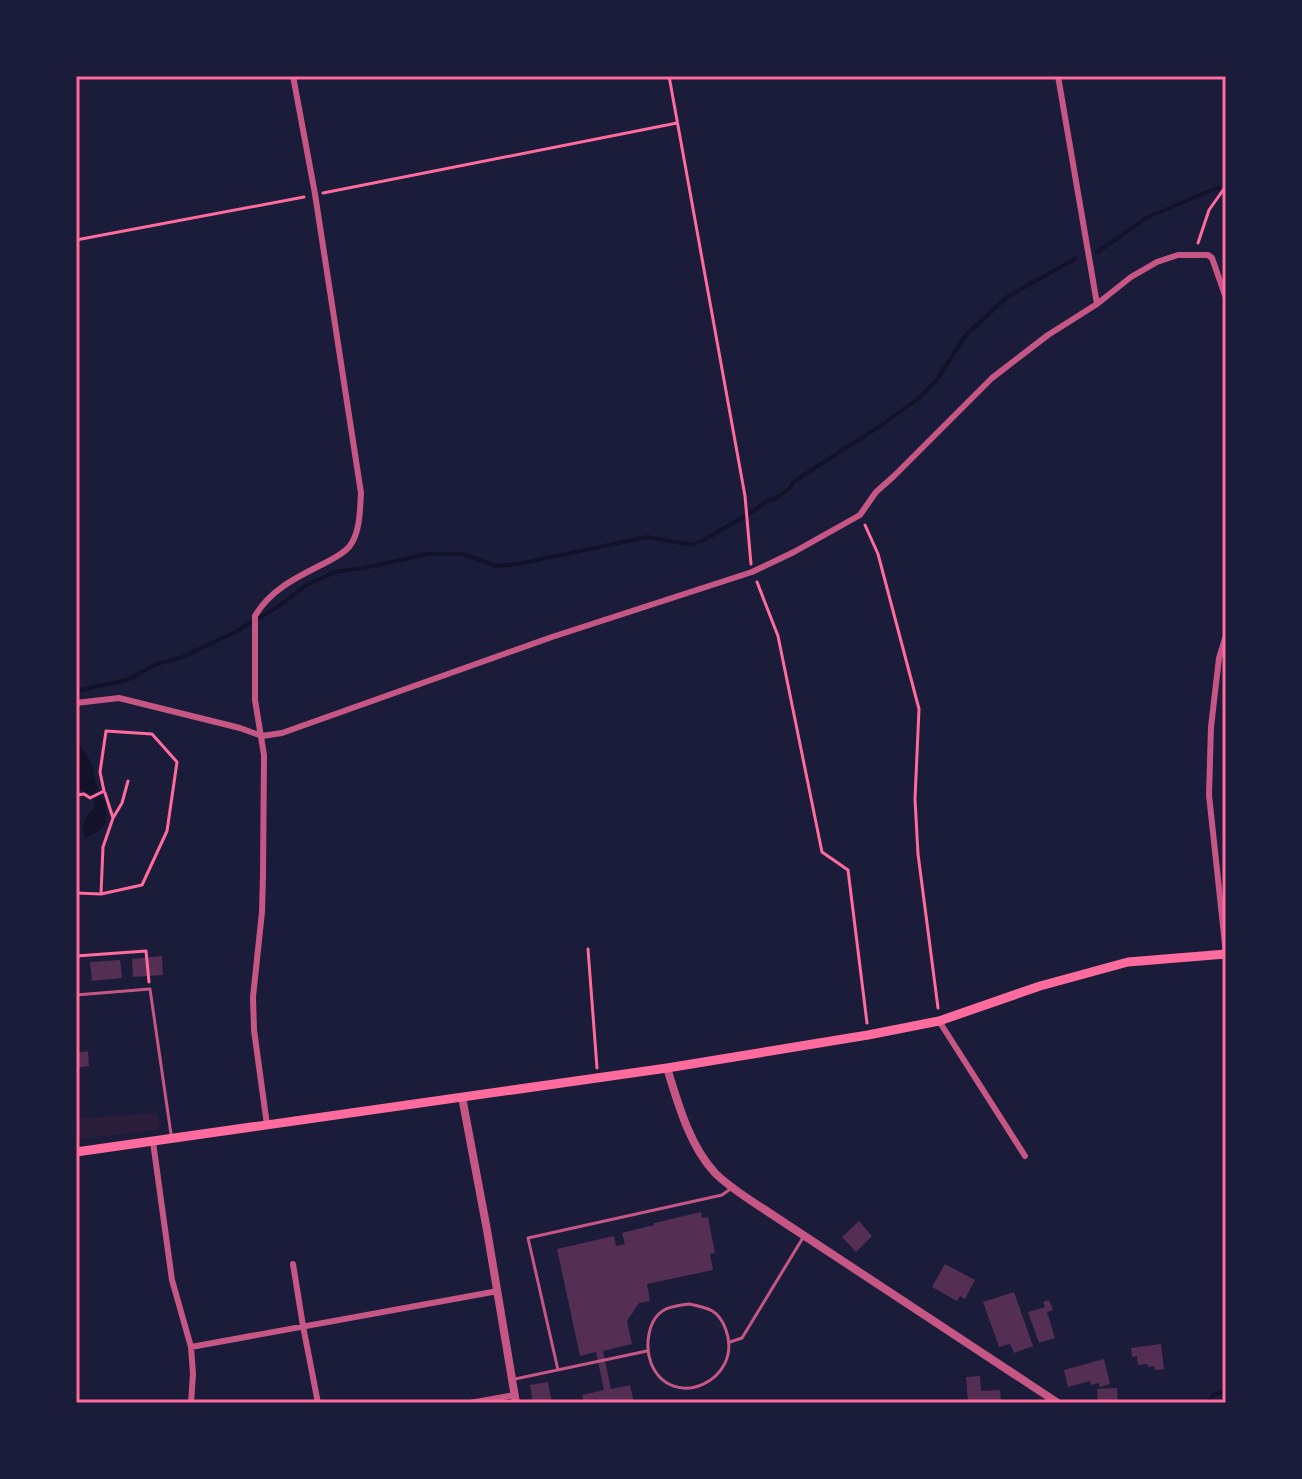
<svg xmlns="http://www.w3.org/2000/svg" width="1302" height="1479" viewBox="0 0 1302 1479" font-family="'Space Grotesk',sans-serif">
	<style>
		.green { fill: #2a1e3b }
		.water { fill: #12122b }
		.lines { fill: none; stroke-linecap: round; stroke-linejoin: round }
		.stream { stroke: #12122b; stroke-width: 4 }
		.building { fill: #542f53 }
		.path { stroke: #ff6b9d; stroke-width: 3 }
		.service { stroke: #c65784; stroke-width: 3 }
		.minor { stroke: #c65784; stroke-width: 6 }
		.tertiary { stroke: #c65784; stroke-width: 8 }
		.secondary { stroke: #ff6b9d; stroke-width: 9 }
		.neatline { fill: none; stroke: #ff6b9d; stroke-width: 3 }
	</style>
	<rect width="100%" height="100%" fill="#1b1b3a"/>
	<path class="green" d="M146,1113l11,1 3,10 -3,6 -81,9v-22l2,2z"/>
	<path class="water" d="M77,745h2c7,7 11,15 14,24 2,8 1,13 6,19l-6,7 -13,-5 -4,1c0,-19 7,-26 1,-46z
		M98,795l6,3 2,6v19l-7,8 -13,7c-6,-9 -1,-22 7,-28l2,-13z"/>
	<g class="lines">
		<path class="stream" d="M1097,252l51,-35 71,-30
			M76,691l51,-11 30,-16 23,-6 55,-26 44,-26 26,-20 30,-14 29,-4 64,-14h35l33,12 22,-2 129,-27 45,8 12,-5 48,-28 16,-12 7,-1 15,-11 3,-6 87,-56 39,-28 17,-17 29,-45 42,-39 68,-38
			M1206,1403l8,-8 12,-5"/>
	</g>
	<path class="building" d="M162,956l1,19 -30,2 -1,-18z
		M120,960l2,18 -30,3 -2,-19z
		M88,1051l1,15 -13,2v-15z
		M701,1212l1,6 6,-1 7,36 -5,1 3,16 -66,14 3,17 -11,2 -12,18 5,23 -29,7 8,38 19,-4 4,18h-50l-2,-8 22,-5 -8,-38 -16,4 -23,-107 57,-13 2,10 9,-2 -3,-11 32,-8v-2z
		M859,1221l13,15 -16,16 -14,-15z
		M945,1264l30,16 -10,19 -5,-3 -3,5 -25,-14z
		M1014,1292l19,54 -19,7 -4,-9 -11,3 -16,-45z
		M1049,1300l4,10 -6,2 8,26 -16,5 -11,-31 17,-5 -2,-5z
		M1161,1344l3,25 -9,1 -1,-4 -6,1 -1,-3 -9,1 -1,-9 -5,1 -1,-9z
		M1104,1359l6,25 -10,3 -1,-4 -8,2 -1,-4 -22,6 -4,-17z
		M980,1376l1,15 19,-1 1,13h-33l-2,-26z
		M548,1382l4,21h-19l-3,-18z
		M1117,1388l1,15h-20l-1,-14z"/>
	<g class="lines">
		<path class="path" d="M669,76l76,420 6,68
			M323,193l354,-70
			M76,240l228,-43
			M1198,243l11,-33 17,-24
			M865,525l13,29 41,155 -4,90 3,55 20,154
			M757,582l21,54 44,216 26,18 19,153
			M76,795l8,-1 6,4 14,-7 -4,-19 6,-41 46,3 25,28 -10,69 -25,54 -41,9 -25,-1
			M113,818l9,-15 6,-22
			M101,894l2,-47 10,-29 -8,-25
			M588,949l9,119
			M76,956l70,-5 3,31"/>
		<path class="service" d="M76,995l74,-6 21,145
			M689,1304c20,4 30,6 37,26 18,51 -55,83 -75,33 -6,-16 -4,-45 15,-54 7,-3 16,-4 23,-5z
			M730,1342l12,-4 62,-102
			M558,1370l-30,-132 194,-43 7,-5
			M515,1379l132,-28"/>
		<path class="minor" d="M1058,76l39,228
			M1226,635l-7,23 -8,69 -2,68 17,159v47
			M76,703l43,-5 121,30 22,8 20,-3 270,-96 200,-65 42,-20 66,-37 16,-23 18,-16 98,-98 56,-43 49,-31 34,-27 26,-15 21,-7h30l4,3 14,40
			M939,1021l86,135
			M267,1125l-13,-95 -1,-33 9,-85 1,-37 1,-120 -9,-55v-84c15,-26 42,-39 68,-52 8,-4 20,-10 26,-17 11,-13 11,-37 12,-54l-46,-299 -22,-118
			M153,1142l19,138 19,67 2,27 -2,29
			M293,1264l10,62 15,77
			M191,1347l307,-56
			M470,1403l44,-8"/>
		<path class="tertiary" d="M667,1068c11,35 22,77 48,105 10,10 23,19 35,27l308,203
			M462,1097l25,133 29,173"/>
		<path class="secondary" d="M76,1152l591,-84 201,-33 71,-14 101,-35 88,-24 98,-8"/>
	</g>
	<rect width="1302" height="1479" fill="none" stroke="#1b1b3a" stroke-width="156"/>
	<rect x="78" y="78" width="1146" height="1323" class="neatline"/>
</svg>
